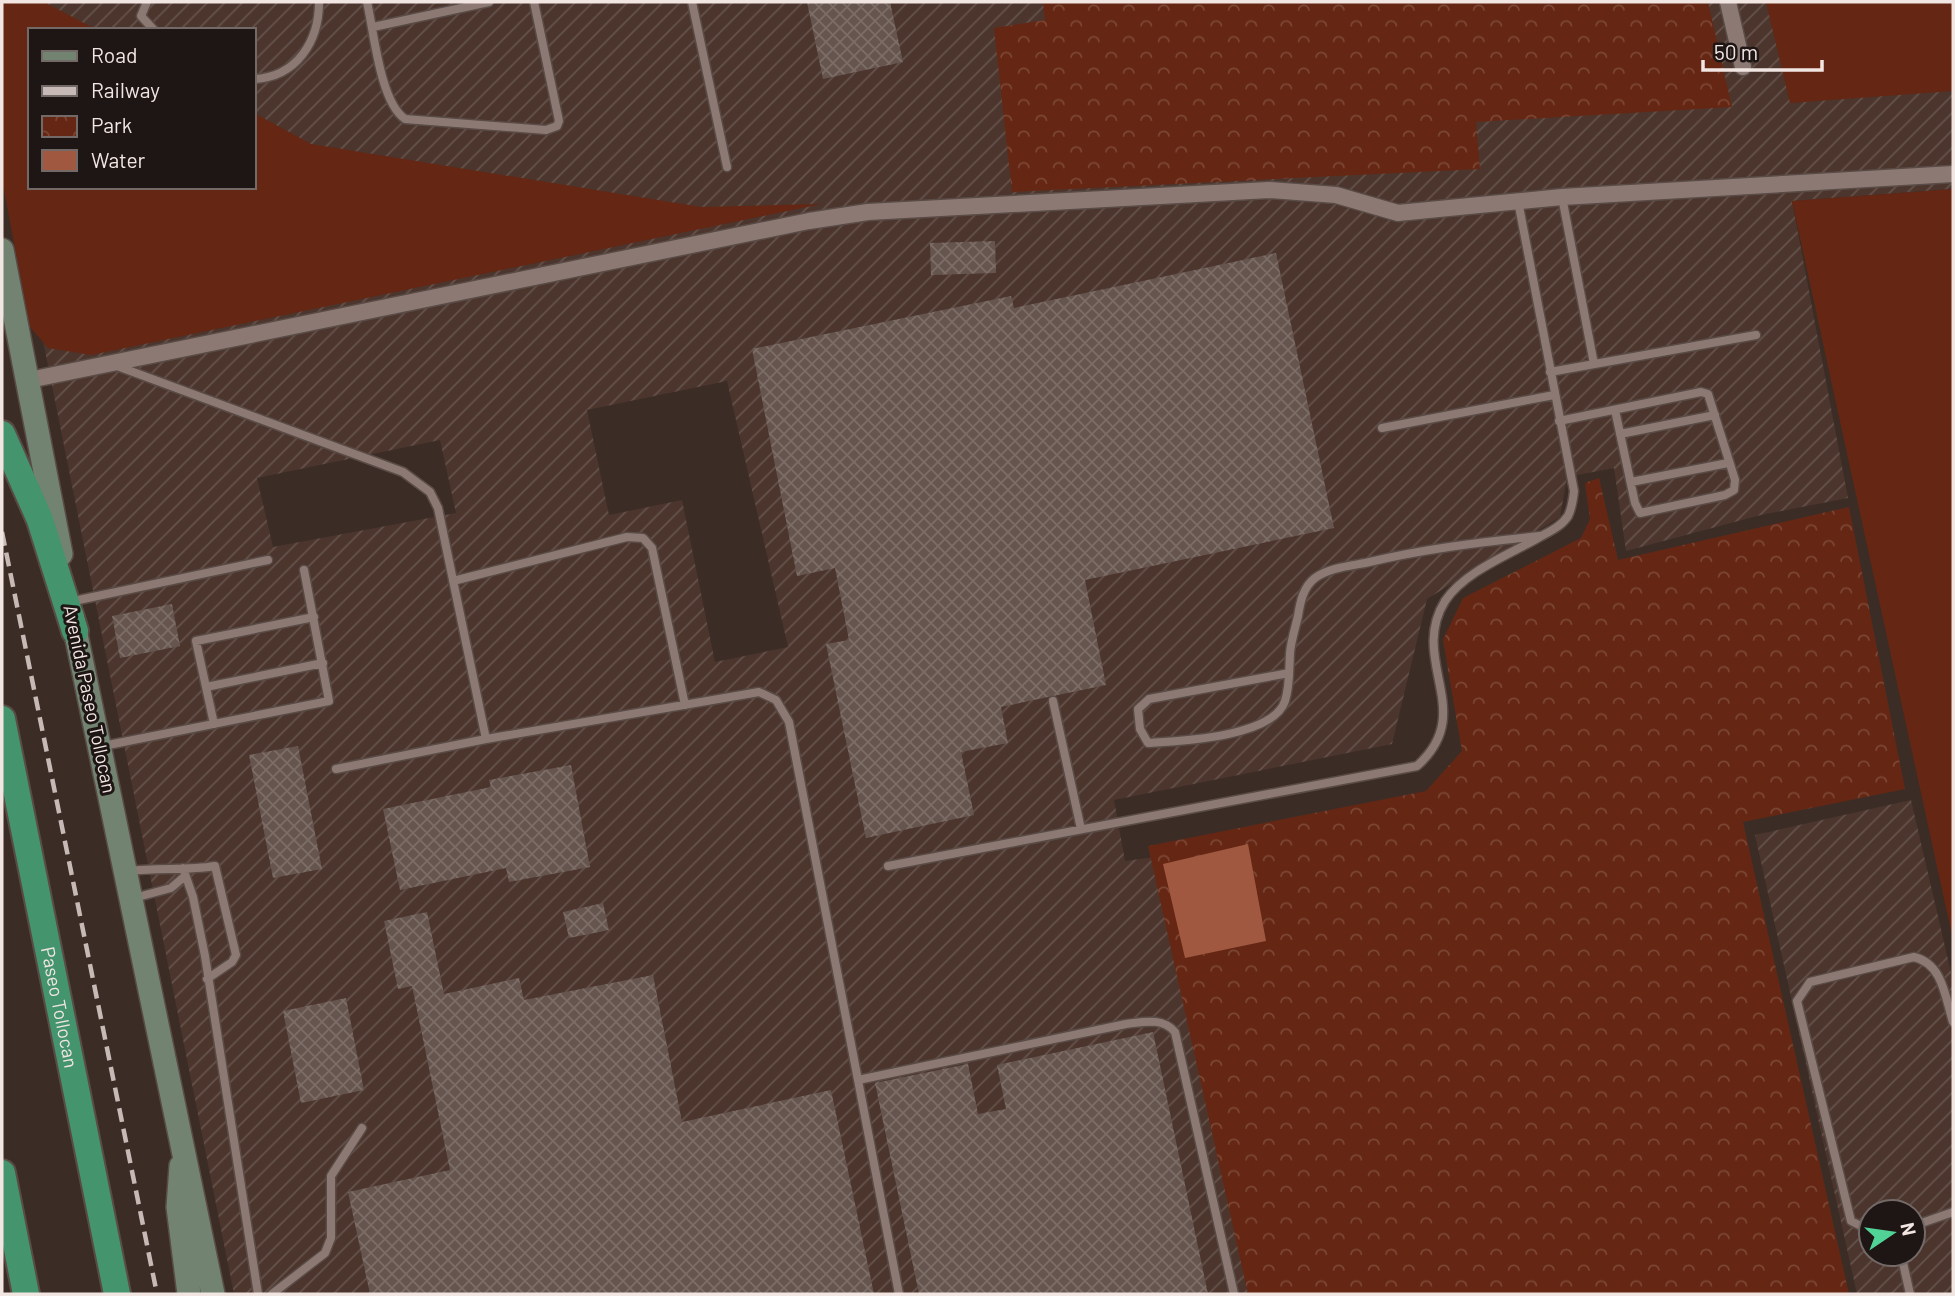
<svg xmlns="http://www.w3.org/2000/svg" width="1955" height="1296" viewBox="0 0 1955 1296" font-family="Barlow,sans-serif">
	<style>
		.industrial { fill: url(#industrial-furrows); fill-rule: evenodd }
		.green { fill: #652713 }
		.park { fill: url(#park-crowns) }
		.water { fill: #a15841 }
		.building { fill: url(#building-cross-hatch) }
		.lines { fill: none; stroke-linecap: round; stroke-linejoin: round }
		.service-casing { stroke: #594b46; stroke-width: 11 }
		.minor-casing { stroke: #594b46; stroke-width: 19 }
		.secondary-casing { stroke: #594b46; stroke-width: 26 }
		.trunk-casing { stroke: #594b46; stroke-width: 30 }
		.service { stroke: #8d7973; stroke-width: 8 }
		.minor { stroke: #8d7973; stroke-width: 16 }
		.secondary { stroke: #728371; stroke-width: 23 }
		.trunk { stroke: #44946e; stroke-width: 26 }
		.rail { stroke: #c7bab6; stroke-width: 4.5; stroke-dasharray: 14 7; stroke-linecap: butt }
		.labels { text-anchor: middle; stroke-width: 6; stroke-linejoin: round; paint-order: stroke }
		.street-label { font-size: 19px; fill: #f2e6e3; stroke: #1e1614 }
	</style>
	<defs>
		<pattern id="industrial-furrows" width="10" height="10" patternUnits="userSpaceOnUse" patternTransform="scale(1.75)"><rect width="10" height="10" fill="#4b352d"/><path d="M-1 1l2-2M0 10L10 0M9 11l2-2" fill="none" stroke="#65524b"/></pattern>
		<pattern id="park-crowns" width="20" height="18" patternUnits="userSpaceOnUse" patternTransform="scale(1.75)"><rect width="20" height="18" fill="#652713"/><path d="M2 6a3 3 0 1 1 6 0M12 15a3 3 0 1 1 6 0" fill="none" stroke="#7c4635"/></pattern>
		<pattern id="building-cross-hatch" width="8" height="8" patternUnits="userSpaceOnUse" patternTransform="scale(1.75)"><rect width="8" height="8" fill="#66544e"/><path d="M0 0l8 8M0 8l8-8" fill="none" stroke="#7c6d67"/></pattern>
	</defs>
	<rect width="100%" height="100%" fill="#3c2c26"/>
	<path class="industrial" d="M2,2h1951v187l-161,12 56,297 -87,17 -135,36 -12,-83 -47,9 -7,40 -133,82 -35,145 -278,56 11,61 37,-5 97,438h-1025l-232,-1158zM30,30h224v157h-224zM727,381l61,266 -73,15 -33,-162 -73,15 -22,-105zM440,440l16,73 -183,34 -16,-69z
		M1911,800l42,181v313h-96l-102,-459zM1871,1212h42v42h-42z"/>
	<path class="green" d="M2,2h42l53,28h-67v157h224v-74l57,31 390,63 120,-3 -730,151 -43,-7 -18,-21 -28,-147z
		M1766,2h187v89l-163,12z
		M1953,189v751l-161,-739z"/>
	<path class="park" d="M1043,2h665l24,105 -256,15 4,47 -468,23 -18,-164 51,-8z
		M1599,478l19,82 231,-53 56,282 -162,33 106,472h-601l-100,-448 278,-55 36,-40 -19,-111 20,-42 118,-60 9,-19 -5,-36z"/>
	<path class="water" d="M1248,844l18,97 -81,17 -22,-94z"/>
	<path class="building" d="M807,2h83l13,60 -80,17z
		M995,241l1,32 -65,2 -1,-32z
		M1276,253l58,275 -249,52 21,105 -105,22 7,36 -47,9 13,63 -108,23 -40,-194 23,-4 -14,-72 -38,8 -45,-227 259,-53 3,12z
		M172,604l8,42 -60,12 -8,-42z
		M298,746l24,123 -49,9 -24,-123z
		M571,765l19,102 -81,15 -3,-14 -106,22 -17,-81 108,-22 -2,-7z
		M603,903l6,27 -40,8 -6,-26z
		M427,912l17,82 75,-16 5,22 129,-25 29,147 149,-32 43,204h-504l-22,-102 102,-22 -38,-184 -14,3 -14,-68z
		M346,998l18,92 -63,13 -18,-92z
		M1153,1032l55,262h-289l-44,-211 93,-19 10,50 28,-5 -9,-44z"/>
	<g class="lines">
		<g class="service-casing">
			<path id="service" d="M147,2l-6,14 13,14
				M367,2c7,30 13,100 38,117l141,11 11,-4 2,-5 -25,-119
				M692,2l35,165
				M373,27l116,-25
				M254,79c43,-2 65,-38 65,-77
				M1562,197l32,167
				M117,366l286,106 27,20 8,16 48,231 273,-47 17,8 13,22 69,358 268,-56c18,-2 36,-7 49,8l59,262
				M1550,372l206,-37
				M1559,421l142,-29 7,2 27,86 -1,10 -9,5 -85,18 -5,-10 -20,-93
				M1382,428l172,-33
				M1620,434l95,-19
				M1631,482l97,-19
				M453,581l174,-44 16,1 9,10 33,157
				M69,602l199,-42
				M1289,673l-140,26 -11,10 2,20 8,14c33,-2 125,-6 137,-42 5,-15 4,-32 5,-48 1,-12 5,-24 8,-37 2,-13 5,-29 17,-38 14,-10 34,-12 50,-15 58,-14 116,-21 175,-27
				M206,687l117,-24
				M1053,701l28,128
				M214,724l-18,-83 118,-24
				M103,746l226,-45 -25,-131
				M336,769l150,-30
				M888,866l529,-100c61,-54 -9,-105 28,-165 19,-29 63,-46 93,-63 10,-6 23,-11 30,-22 4,-8 5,-16 6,-25l-56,-290
				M183,868l10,29 12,59 53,338
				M129,871c29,-4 57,0 86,-5l21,89 -4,7 -25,17
				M134,898l37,-10 14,-12
				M858,1080l41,214
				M1913,1226l40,-14
				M1871,1231l-20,-10 -54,-220 13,-19 104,-25c29,7 31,40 39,65
				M1901,1254l9,40
				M272,1294l53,-41 6,-15v-62l31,-48"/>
		</g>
		<g class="minor-casing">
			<path id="minor" d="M1728,2l15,65
				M29,380l780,-159 59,-9 401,-22 67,5 62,18 164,-16 391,-23"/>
		</g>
		<g class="secondary-casing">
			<path id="secondary" d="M2,250l59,304
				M72,615l141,679
				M181,1166l-3,41 11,87"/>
		</g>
		<g class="trunk-casing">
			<g id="trunk">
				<path d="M2,434l38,86 35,111"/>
				<path id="s1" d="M2,719l115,575"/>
				<path d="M2,1173l24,121"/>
			</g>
		</g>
		<use href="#service" class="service"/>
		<use href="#minor" class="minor"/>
		<use href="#secondary" class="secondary"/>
		<use href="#trunk" class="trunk"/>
		<path class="rail" d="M2,532l155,762"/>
	</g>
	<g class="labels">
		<g class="street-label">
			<text transform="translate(90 699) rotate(78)" y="7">Avenida Paseo Tollocan</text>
			<text dy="7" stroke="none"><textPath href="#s1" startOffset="294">Paseo Tollocan</textPath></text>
		</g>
	</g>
	<rect width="1955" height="1296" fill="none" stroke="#f2e6e3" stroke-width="7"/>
	<rect x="28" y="28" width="228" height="161" fill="#1e1614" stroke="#736967" stroke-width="2"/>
	<rect x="42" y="51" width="35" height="10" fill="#728371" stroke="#736967" stroke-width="2"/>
	<text x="91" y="63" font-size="21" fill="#f2e6e3">Road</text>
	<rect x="42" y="86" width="35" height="10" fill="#c7bab6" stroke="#736967" stroke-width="2"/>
	<text x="91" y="98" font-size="21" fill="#f2e6e3">Railway</text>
	<rect x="42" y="116" width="35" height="21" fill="url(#park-crowns)" stroke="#736967" stroke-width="2"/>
	<text x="91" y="133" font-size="21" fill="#f2e6e3">Park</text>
	<rect x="42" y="150" width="35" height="21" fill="#a15841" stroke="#736967" stroke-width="2"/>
	<text x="91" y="168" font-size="21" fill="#f2e6e3">Water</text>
	<g transform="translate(1892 1233) rotate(77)"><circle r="33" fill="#1e1614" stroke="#736967" stroke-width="2"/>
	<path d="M0-5L12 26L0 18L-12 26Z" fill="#51d397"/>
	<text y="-10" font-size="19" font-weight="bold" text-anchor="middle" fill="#f2e6e3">N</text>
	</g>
	<path d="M1703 60v10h119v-10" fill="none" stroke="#f2e6e3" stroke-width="3.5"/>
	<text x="1714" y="60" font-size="21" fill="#f2e6e3" stroke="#1e1614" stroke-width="5" paint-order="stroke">50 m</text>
</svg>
